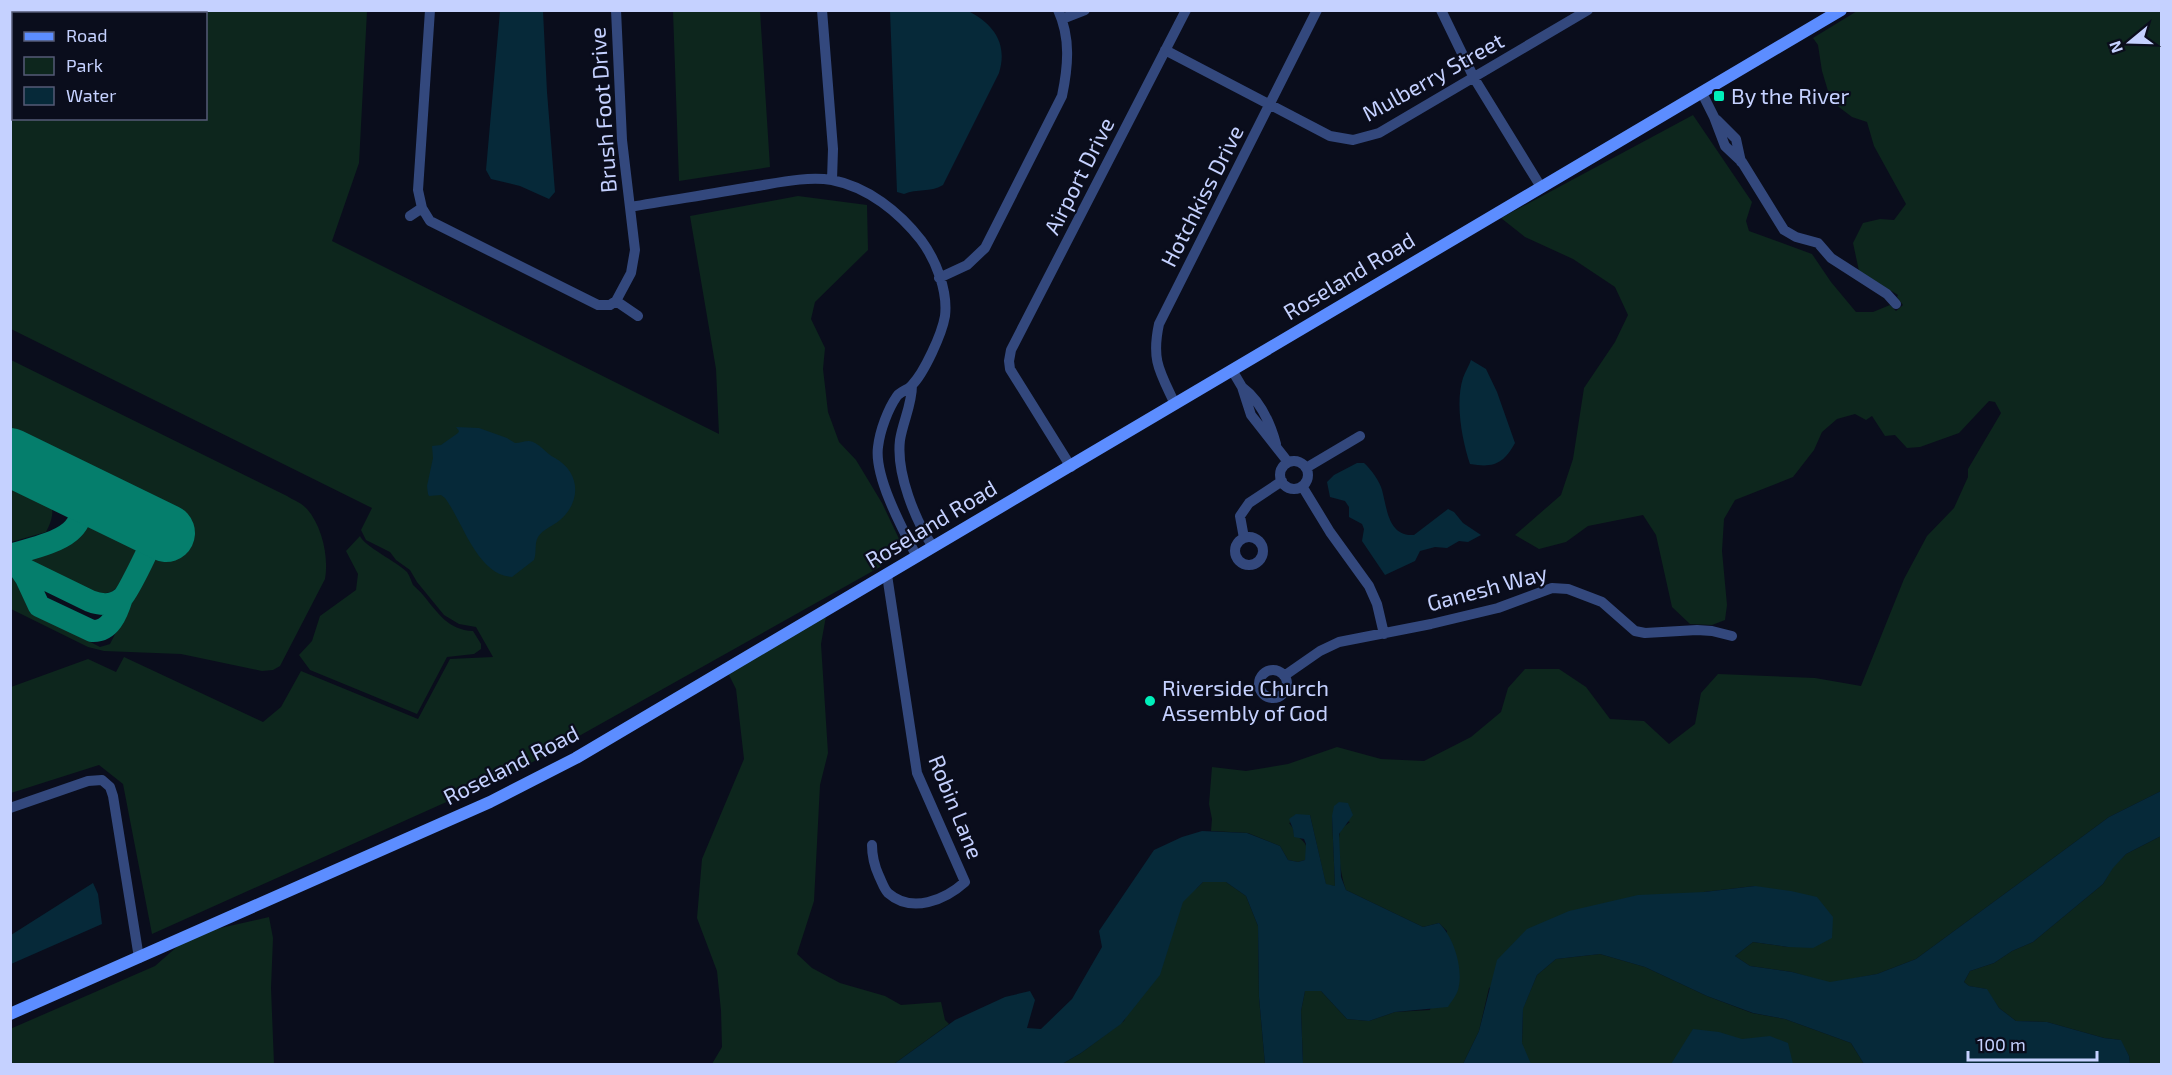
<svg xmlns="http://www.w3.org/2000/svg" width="2172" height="1075" viewBox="0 0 2172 1075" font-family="'Exo 2',sans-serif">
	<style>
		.green { fill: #0d261d }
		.water { fill: #062939 }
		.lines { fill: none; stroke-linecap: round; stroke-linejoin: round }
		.taxiway { stroke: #057e6c; stroke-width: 22 }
		.runway { stroke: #057e6c; stroke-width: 58 }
		.minor { stroke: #33487d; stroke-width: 10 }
		.secondary { stroke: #5c8dff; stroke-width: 12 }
		.poi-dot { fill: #00f0bb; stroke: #0a0d1c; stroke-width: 2 }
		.labels { text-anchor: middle; stroke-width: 4.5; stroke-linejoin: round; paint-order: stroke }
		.street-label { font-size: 22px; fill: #c5d1ff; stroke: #0a0d1c }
		.poi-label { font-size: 22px; fill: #c5d1ff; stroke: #0a0d1c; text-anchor: start }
	</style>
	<rect width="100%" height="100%" fill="#0a0d1c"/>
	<path class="green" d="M44,10l323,1 -8,152 -27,78 387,193 -3,-65 -26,-153 108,-20 69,9 1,45 -53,52 -4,17 14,29 -2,21 5,43 11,30 17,18 26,43 20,42 -22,22 -358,201 -370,166 -29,-150 -24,-19 -88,28v-106l77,-28 28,13 8,-15 139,65 18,-15 20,-36 117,48 32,-60 43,-2 -17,-30 -17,-3 -15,-9 -27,-33 -7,-12 -14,-10 -6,-8 -24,-12 -5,-10 11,-22 -361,-179 -1,-308 3,-1 1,98h192v-104l-166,-1z
		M673,11h87l10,156 -91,14z
		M1857,11h304v780l-52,26 -193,142 -39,15 -47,9 -38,-11 -42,-6 -15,-10 18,-14 35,5 -33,-61 -51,6 -215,96 -10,43 -16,33h-160l-2,-53 4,-20h16l26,28 22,2 26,-9 35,-2 17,-79 -8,-8 -16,4 -77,-37c-5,-13 -10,-44 -6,-58 2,-5 6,-7 10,-10l-18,-6 3,70 -9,-1 -16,-70 -21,8 4,5 1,6c11,8 16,11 11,26l-7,2 -10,-2 -8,-14 -32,-13 -37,-2 1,-12 -3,-15 3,-37 34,4 42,-7 49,-17 44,12 43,2 47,-24 30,-25 7,-24 17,-19h34l27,18 24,32 34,2 25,23 26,-20 6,-31 17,-19 97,4 46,8 43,-107 23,-43 27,-28 14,-31v-8l33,-56 -6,-11 -6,-1 -30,32 -39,14 -13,1 -12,-13 -10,1 -13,-20 -6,4 -11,-6 -18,5 -15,13 -8,18 -21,27 -58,23 -11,19 -2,32 5,54 -2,15 -13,5 -22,-1 -18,-17 -16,-72 -13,-20 -55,11 -22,16 -27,7 -24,-14 46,-40 12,-36 11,-71 31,-46 13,-27 -13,-28 -42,-28 -48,-22 -24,-19 192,-103 59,87 -6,19 3,10 63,23 19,28 25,30h17l17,-7 6,6 7,-6 -6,-8 1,-2 -39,-24 -6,-28 10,-20 17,-4 14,1 12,-16 -32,-58 -7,-24 -15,-5 -21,-16 -9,-30 -4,-26 -5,-7z
		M11,360l276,136c6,4 15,7 20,13 15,17 22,48 18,70l-45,87 -7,4 -11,1 -81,-17 -77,-3 -16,-4 -77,-38v-36c11,10 11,26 19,38l70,36 10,-3 49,-97 4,2 12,-26 -164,-81z
		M10,474c28,13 55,23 36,58l-35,10z
		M90,513l46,23 2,14 -20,37 -7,5 -10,2 -14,-4 -58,-30v-1c27,-9 57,-13 61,-46z
		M360,536c4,10 37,26 47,36 3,4 4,9 6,13 3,3 7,6 10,10 15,18 25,35 50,36l8,13v5l-7,5 -27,3 -30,57 -107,-44 -11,-15 13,-14 8,-25 36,-26 2,-16 -12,-23z
		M826,616l-5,28 7,109 -8,32 -6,116 -17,53 15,14 28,15 45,13 16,9 40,-3 4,18 4,4 -55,40h-182l10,-17 -1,-36 -4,-40 -20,-53 5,-59 42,-100 -8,-70 -8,-16z
		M2161,836v228h-31l-1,-8 -9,-16 -16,-2 -57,-16 -31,-1 -17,-13 -13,-19 -17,-3 -5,-4 6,-11 24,-8 18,-12 21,-9 70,-58 10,-17 13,-13z
		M1203,882h23l20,14 12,30 1,71 6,67h-203l19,-11 43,-32 57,-126 16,-7z
		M269,917l4,21 -2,50 3,76h-263l-1,-35 145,-63 24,-21 37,-16z
		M1600,954l45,13 62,29 45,17 33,6 66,24 13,21h-340l-2,-21 1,-35 14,-33 19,-16z"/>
	<path class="water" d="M500,11h43l4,81 8,100 -6,7 -29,-13 -29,-7 -5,-9z
		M890,11h78c26,13 40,33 31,62l-56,112c-13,8 -26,3 -39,9l-7,-2z
		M1471,360l15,9 11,23 18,51c-12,21 -21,25 -45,21 -8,-24 -15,-61 -7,-86 2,-6 6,-12 8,-18z
		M456,427l23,1 28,10 8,5c5,0 9,-2 14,-2 10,1 16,12 26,17 25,14 27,43 5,62 -7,6 -17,9 -22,17 -4,7 -1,15 -4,23l-22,17c-35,-2 -49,-55 -67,-79l-4,-3 -12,1 -1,-2 -1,-8 6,-28 -1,-12 9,-1 17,-12 1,-2z
		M1357,463h7c7,6 16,19 18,27 5,18 6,47 32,45l34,-26 6,3 9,11 18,12 -13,7 -9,-1 -12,7 -12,-1 -15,4 -5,10 -30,14 -23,-34 2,-12 -2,-5 -13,-7v-10l-4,-6 -15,-4 -3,-15 7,-7z
		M2161,791v45l-35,18 -13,14 -10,16 -70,58 -21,9 -18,12 -24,8 -6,11 5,4 18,3 12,19 17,13 31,1 57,16 17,2 8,16 1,8h-266l-13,-21 -66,-24 -32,-6 -46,-17 -62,-29 -45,-13 -44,5 -19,16 -14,34 -1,34 9,21h-68l16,-33 18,-71 30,-31 42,-18 69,-16 66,-3 51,-6 36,5 26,6 16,20 -1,21 -19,10 -25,-1 -35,-5 -18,14 15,10 42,6 38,10 47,-8 39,-15 193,-142z
		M1339,802l9,1 5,12 -14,19 2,43 5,13 77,37 16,-4c15,14 25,47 19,67 -2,6 -7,12 -10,17l-53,5 -26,9 -22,-2 -26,-28h-16l-4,20 2,53h-38l-6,-67 -1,-71 -12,-30 -20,-14h-23l-20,20 -23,73 -39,49 -40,29 -19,11h-168l61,-44 50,-23 25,-6 5,9 -8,28 14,1 31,-30 30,-52 -3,-16 55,-81 28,-13 20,-6 45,2 33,13 8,14 10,2 7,-2 1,-16 -2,-5 -10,-2 -1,-8 -4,-10 7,-5 14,1 16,69 9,2 -3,-70 2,-10z
		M93,883l5,11 4,30 -91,40v-29z
		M1693,1029l26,3 23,7 28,-3 18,7 5,21h-122z"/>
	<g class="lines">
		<path class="taxiway" d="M10,555c35,-11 91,-19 63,-68
			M10,562l80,39c10,4 23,5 32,-3 5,-4 29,-52 30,-59 1,-7 -2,-11 -7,-16
			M17,565l9,13 13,28 53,25c18,1 25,-17 30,-33"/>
		<path class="runway" d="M10,457l156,76"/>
		<path class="minor" d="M430,10l-12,180 4,18 8,13 168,84h12l6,-4 15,-28 4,-23 -13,-110 -6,-130
			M822,10l11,139 -1,31
			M1441,10l33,68 67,109
			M1062,19l23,-9
			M1165,50l165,86 23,4 26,-7 209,-123
			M1702,93l12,24 11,29 17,16 42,68 12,7 22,6 13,15 56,36 9,10
			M1717,120l19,19 5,23
			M630,207c41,-7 81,-13 121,-20 26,-4 55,-11 81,-7 36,7 67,32 89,60 15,20 27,51 24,76 -3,18 -21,57 -33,69 -4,5 -11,6 -15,11 -9,13 -17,34 -19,51 -4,30 25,83 39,110
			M410,216l12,-8
			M939,278l28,-13 18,-17 77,-152c6,-29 9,-58 -4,-86
			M616,301l22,15
			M1232,370l10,17 9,28 37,47
			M912,385c0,20 -9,36 -12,55 -4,33 15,80 33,107
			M1242,387c19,14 28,35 34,57
			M1175,404c-15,-32 -24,-43 -16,-80l158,-314
			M1280 475a14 14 0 1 1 28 0a14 14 0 1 1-28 0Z
			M1071,467l-61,-98 -1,-8 2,-11 175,-340
			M1306,468l54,-32
			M1302,486l28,46 39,54 8,18 7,30
			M1235 551a14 14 0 1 1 28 0a14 14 0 1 1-28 0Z
			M1244,538l-4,-22 9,-13 33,-22
			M1259 684a14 14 0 1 1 28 0a14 14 0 1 1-28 0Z
			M1284,676l36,-25 19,-9 92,-18 67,-16 54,-20 16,1 34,13 33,29 10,2 52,-3 15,1 20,5
			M10,808l78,-27 14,-1 8,7 3,9 26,162
			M872,845c0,12 2,20 7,31 3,6 5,13 9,17 24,21 57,7 77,-11l-48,-109 -30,-198"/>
		<path class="secondary" d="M10,1014l480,-212 86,-44 1265,-748"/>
	</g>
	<g class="poi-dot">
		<rect x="1713" y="90" width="12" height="12" rx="3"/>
		<circle cx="1150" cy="701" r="6"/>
	</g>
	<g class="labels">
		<g class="street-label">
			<text transform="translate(1433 77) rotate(-29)" y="8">Mulberry Street</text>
			<text transform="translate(603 110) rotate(-94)" y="8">Brush Foot Drive</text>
			<text transform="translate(1079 176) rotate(-63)" y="8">Airport Drive</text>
			<text transform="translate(1202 196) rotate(-63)" y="8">Hotchkiss Drive</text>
			<text transform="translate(1349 276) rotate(-31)" y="8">Roseland Road</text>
			<text transform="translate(931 524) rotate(-31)" y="8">Roseland Road</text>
			<text transform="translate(1487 588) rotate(-15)" y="8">Ganesh Way</text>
			<text transform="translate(511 765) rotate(-27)" y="8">Roseland Road</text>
			<text transform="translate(956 807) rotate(68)" y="8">Robin Lane</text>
		</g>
		<g class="poi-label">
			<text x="1731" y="104">By the River</text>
			<text x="1162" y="696">Riverside Church<tspan x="1162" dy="25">Assembly of God</tspan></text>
		</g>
	</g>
	<rect width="2172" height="1075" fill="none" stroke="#c5d1ff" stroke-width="24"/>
	<rect x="12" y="12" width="195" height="108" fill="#0a0d1c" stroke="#555b77" stroke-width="1.5"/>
	<rect x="24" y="32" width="30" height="9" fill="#5c8dff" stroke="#555b77" stroke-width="1.5"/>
	<text x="66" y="42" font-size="18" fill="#c5d1ff">Road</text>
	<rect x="24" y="57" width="30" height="18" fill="#0d261d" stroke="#555b77" stroke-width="1.5"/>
	<text x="66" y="72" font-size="18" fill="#c5d1ff">Park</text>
	<rect x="24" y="87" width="30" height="18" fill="#062939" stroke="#555b77" stroke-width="1.5"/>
	<text x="66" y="102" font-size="18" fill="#c5d1ff">Water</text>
	<g transform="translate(2130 42) rotate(251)" stroke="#0a0d1c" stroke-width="4.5" paint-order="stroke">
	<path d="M0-4.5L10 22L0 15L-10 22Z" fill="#c5d1ff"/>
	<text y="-9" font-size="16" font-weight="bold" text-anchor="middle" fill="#c5d1ff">N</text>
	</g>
	<path d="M1968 1051v9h129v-9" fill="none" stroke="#c5d1ff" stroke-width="3"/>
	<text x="1977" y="1051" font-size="18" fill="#c5d1ff" stroke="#0a0d1c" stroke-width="4.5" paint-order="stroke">100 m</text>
</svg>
